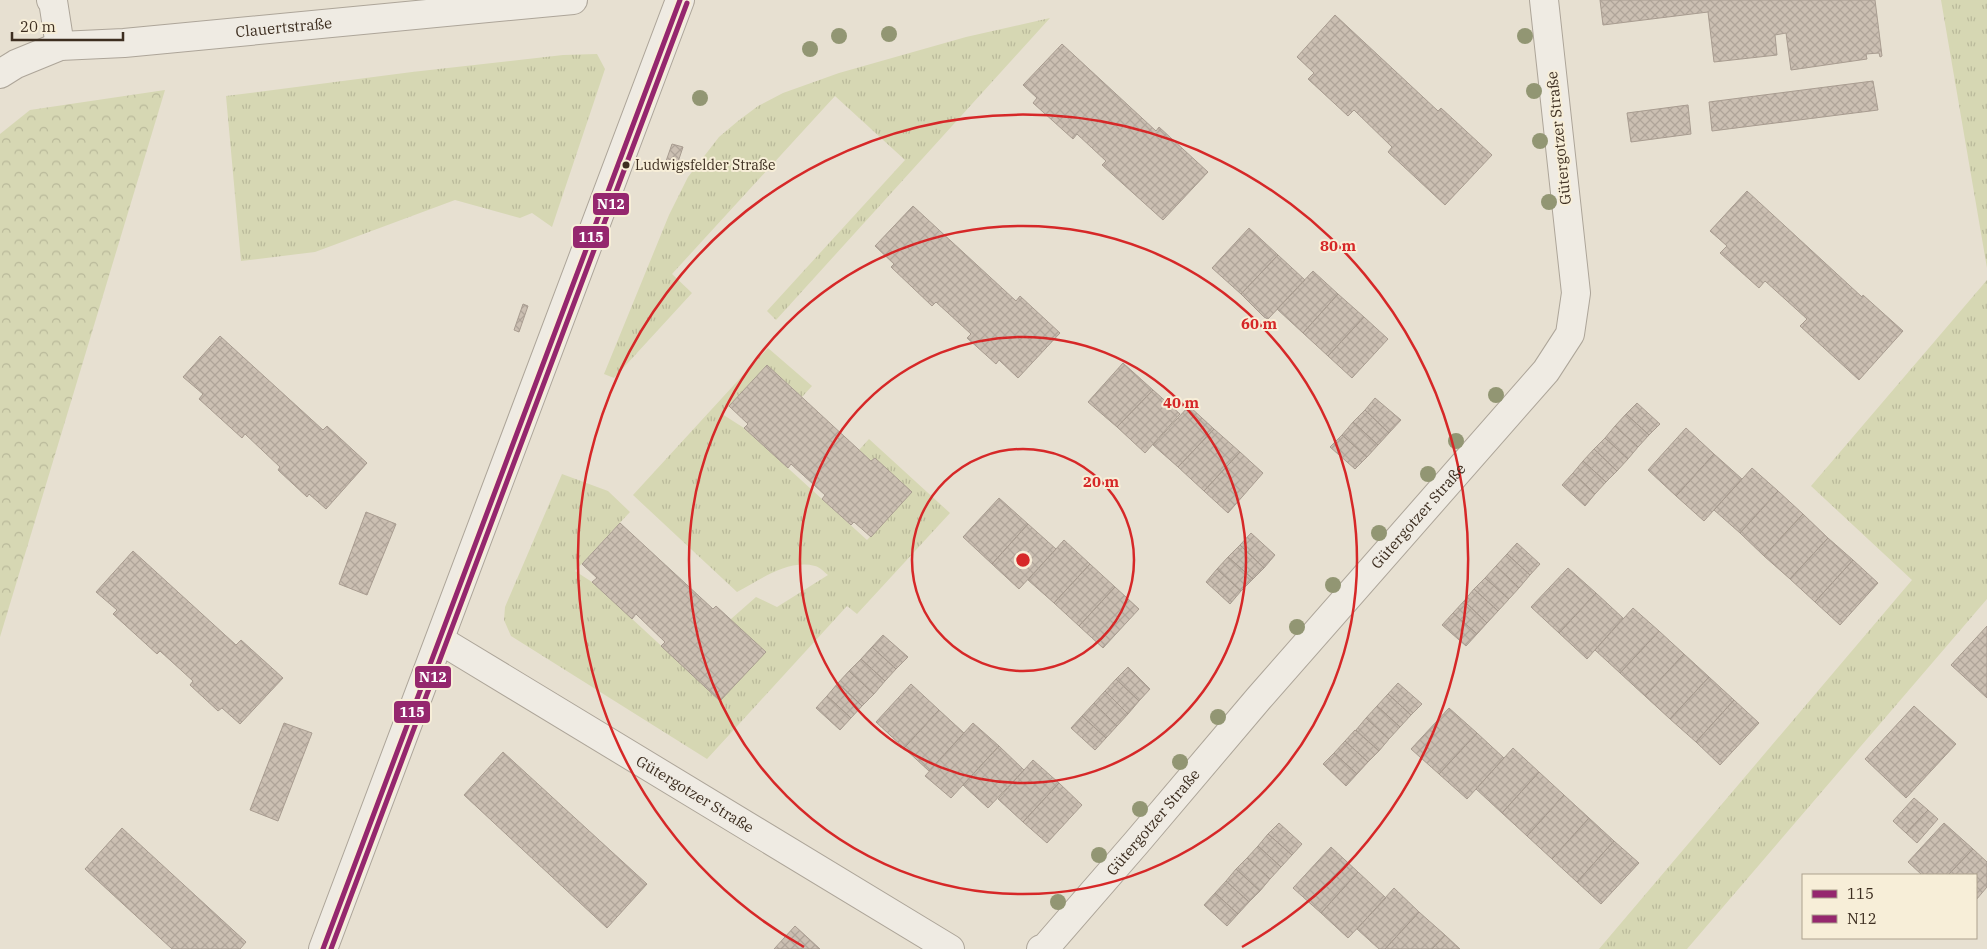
<svg xmlns="http://www.w3.org/2000/svg" width="1987" height="949" viewBox="0 0 1987 949" font-family="'IBM Plex Serif',serif">
	<style>
		.grass { fill: url(#grass-tufts) }
		.forest { fill: url(#forest-crowns) }
		.building { fill: url(#building-cross-hatch); stroke: #a89c90 }
		.lines { fill: none; stroke-linecap: round; stroke-linejoin: round }
		.minor-casing { stroke: #ada599; stroke-width: 30 }
		.minor { stroke: #efebe3; stroke-width: 28 }
		.bus-1-casing { stroke: #f7eed8; stroke-width: 9 }
		.bus-2-casing { stroke: #f7eed8; stroke-width: 9 }
		.bus-1 { stroke: #95276e; stroke-width: 5 }
		.bus-2 { stroke: #95276e; stroke-width: 5 }
		.tree { fill: #929673 }
		.ring { fill: none; stroke: #d62828; stroke-width: 2.5 }
		.bus-dot { fill: #3d2e20; stroke: #f7eed8; stroke-width: 2 }
		.labels { text-anchor: middle; stroke-width: 4; stroke-linejoin: round; paint-order: stroke }
		.bus-label { font-size: 14px; fill: #3d2e20; stroke: #f7eed8; text-anchor: start }
		.street-label { font-size: 15px; fill: #3d2e20; stroke: #f7eed8 }
		.centre { fill: #d62828; stroke: #f7eed8; stroke-width: 2.5 }
		.ring-label { font-size: 15px; text-anchor: middle; font-weight: bold; fill: #d62828; stroke: #f7eed8; stroke-width: 4; stroke-linejoin: round; paint-order: stroke }
		.line-badge { stroke: #f7eed8; stroke-width: 2 }
		.badge-label { font-size: 14px; text-anchor: middle; font-weight: bold; fill: #fff }
	</style>
	<defs>
		<pattern id="grass-tufts" width="24" height="20" patternUnits="userSpaceOnUse" patternTransform="scale(1.25)"><rect width="24" height="20" fill="#d6d7b3"/><path d="M3 7l-1-3M5 7V3M7 7l1-3M15 17l-1-3M17 17v-4M19 17l1-3" fill="none" stroke="#b9b99a"/></pattern>
		<pattern id="forest-crowns" width="20" height="18" patternUnits="userSpaceOnUse" patternTransform="scale(1.25)"><rect width="20" height="18" fill="#d6d7b3"/><path d="M2 6a3 3 0 1 1 6 0M12 15a3 3 0 1 1 6 0" fill="none" stroke="#b9b99a"/></pattern>
		<pattern id="building-cross-hatch" width="8" height="8" patternUnits="userSpaceOnUse" patternTransform="scale(1.25)"><rect width="8" height="8" fill="#cbbfb2"/><path d="M0 0l8 8M0 8l8-8" fill="none" stroke="#afa499"/></pattern>
	</defs>
	<rect width="100%" height="100%" fill="#e7e0d1"/>
	<path class="grass" d="M1941,0h46v268z
		M1050,18l-274,302 -9,-9 138,-151 -70,-64 -163,178 20,19 -78,85 -10,-4 65,-159 19,-38 31,-40 19,-16 20,-15 25,-13 56,-20 127,-36z
		M597,54l8,15 -53,158 -20,-14 -12,5 -65,-18 -140,52 -74,9 -15,-165 186,-24 151,-17z
		M1987,280v319l-300,350h-88l313,-369 -101,-94z
		M768,348l44,38 -10,11 -35,-32 -45,49 22,14 123,112 45,-48 -37,-34 -4,3 -12,-11 10,-11 81,74 -93,101 -10,-8 -140,153 -196,-123 -7,-16 1,-13 57,-133 46,17 22,21 -55,59 17,11 128,118 11,-81 25,-22 21,10 51,-32c-4,-3 -8,-8 -13,-9 -27,-7 -55,14 -78,26l-104,-97z"/>
	<path class="forest" d="M165,90l-165,547v-503l30,-24z"/>
	<path class="building" d="M1600,0h275l7,56 -2,1 -1,-4 -13,1 1,5 -76,11 -5,-37 -11,2 2,20 -63,7 -6,-50 -105,13z
		M1335,15l103,96 3,-3 51,47 -47,50 -57,-53 4,-5 -38,-37 -6,6 -40,-37 6,-6 -17,-16z
		M1062,44l94,87 3,-4 49,45 -45,48 -61,-55 4,-4 -29,-27 -4,5 -40,-36 4,-5 -14,-13z
		M1873,81l5,29 -166,21 -3,-29z
		M1688,105l3,29 -60,8 -4,-29z
		M672,144l11,3 -8,24 -11,-4z
		M1747,191l115,106 1,-2 40,36 -44,49 -59,-54 7,-7 -42,-38 -6,7 -39,-35 7,-7 -17,-15z
		M913,206l103,95 4,-5 40,37 -42,45 -19,-18 -3,4 -29,-26 4,-4 -35,-32 -4,4 -41,-39 3,-3 -19,-18z
		M1249,228l29,27 -37,39 -29,-26z
		M1278,255l27,25 -37,39 -4,-2 -23,-23z
		M1313,271l25,23 -35,39 -26,-24z
		M1338,294l26,23 -36,39 -25,-23z
		M523,304l5,2 -9,26 -5,-2z
		M1364,317l24,22 -36,39 -24,-22z
		M220,336l103,94 4,-4 40,37 -41,46 -17,-15 -2,3 -29,-27 2,-3 -35,-33 -3,4 -43,-39 4,-5 -20,-17z
		M1123,363l30,27 -36,37 -29,-25z
		M767,365l104,96 4,-3 37,34 -41,45 -17,-15 -3,3 -29,-26 3,-4 -34,-31 -3,4 -44,-40 4,-4 -19,-18z
		M1153,390l27,24 -35,39 -28,-26z
		M1375,398l26,22 -12,13 -24,-23z
		M1637,403l23,21 -11,11 -23,-21z
		M1189,406l25,23 -36,38 -25,-22z
		M1365,410l24,23 -11,12 -25,-23z
		M1626,414l23,21 -11,12 -23,-21z
		M1353,422l25,23 -11,12 -25,-22z
		M1615,426l23,21 -10,12 -23,-21z
		M1686,428l28,26 -38,42 -28,-26z
		M1214,429l26,23 -36,39 -26,-24z
		M1342,435l25,22 -12,12 -25,-22z
		M1605,438l23,21 -11,12 -23,-22z
		M1594,449l23,22 -11,11 -23,-21z
		M1240,452l23,21 -35,40 -24,-22z
		M1714,454l28,25 -38,42 -28,-25z
		M1583,461l23,21 -11,12 -22,-21z
		M1752,468l26,23 -38,42 -26,-23z
		M1573,473l22,21 -10,12 -23,-21z
		M1778,491l25,23 -39,42 -24,-23z
		M999,498l29,26 -36,40 -29,-27z
		M366,512l30,12 -29,71 -28,-11z
		M1803,514l25,24 -38,41 -26,-23z
		M620,523l93,86 3,-3 50,46 -46,49 -59,-55 4,-4 -29,-28 -4,5 -40,-37 5,-4 -15,-14z
		M1028,524l28,25 -37,40 -27,-25z
		M1251,533l24,22 -11,13 -24,-23z
		M1828,538l25,22 -38,42 -25,-23z
		M1064,540l26,24 -36,39 -26,-23z
		M1517,543l23,21 -10,11 -23,-21z
		M1240,545l24,23 -11,11 -25,-22z
		M133,551l103,94 5,-5 42,38 -43,46 -18,-16 -4,3 -28,-26 3,-4 -33,-30 -3,3 -44,-40 4,-4 -21,-18z
		M1507,554l23,21 -11,13 -23,-22z
		M1228,557l25,22 -12,12 -24,-22z
		M1853,560l25,23 -38,42 -25,-23z
		M1090,564l25,23 -36,39 -25,-23z
		M1496,566l23,22 -10,11 -24,-21z
		M1568,568l28,25 -37,40 -28,-26z
		M1217,569l24,22 -11,13 -24,-22z
		M1485,578l24,21 -11,12 -24,-22z
		M1115,587l24,22 -36,39 -24,-22z
		M1474,589l24,22 -11,12 -23,-22z
		M1596,593l27,25 -36,41 -28,-26z
		M1464,601l23,22 -10,11 -24,-21z
		M1633,608l26,23 -39,42 -25,-23z
		M1453,613l24,21 -11,12 -24,-21z
		M1987,626v72l-36,-33z
		M1659,631l25,23 -39,42 -25,-23z
		M883,635l25,22 -12,12 -24,-22z
		M872,647l24,22 -11,12 -24,-22z
		M1684,654l25,23 -39,42 -25,-23z
		M861,659l24,22 -11,13 -25,-23z
		M1128,667l22,22 -11,12 -23,-22z
		M849,671l25,23 -12,12 -24,-23z
		M1709,677l25,23 -38,42 -26,-23z
		M1116,679l23,22 -11,13 -23,-23z
		M838,683l24,23 -11,12 -24,-22z
		M1398,683l24,21 -11,11 -23,-21z
		M911,684l28,26 -35,38 -28,-26z
		M1105,691l23,23 -11,12 -23,-23z
		M1388,694l23,21 -11,12 -23,-21z
		M827,696l24,22 -11,12 -24,-22z
		M1734,700l25,23 -39,42 -24,-23z
		M1094,703l23,23 -11,12 -24,-22z
		M1377,706l23,21 -11,12 -23,-21z
		M1914,706l42,38 -50,54 -41,-39z
		M1449,708l28,25 -38,41 -28,-25z
		M939,710l25,23 -35,38 -25,-23z
		M1082,716l24,22 -11,12 -24,-22z
		M1366,718l23,21 -10,12 -23,-21z
		M284,723l28,10 -34,88 -28,-11z
		M973,723l26,23 -48,52 -26,-22z
		M1355,730l24,21 -11,11 -23,-21z
		M1477,733l27,25 -37,41 -28,-25z
		M1345,741l23,21 -11,12 -23,-21z
		M999,746l25,24 -36,38 -25,-23z
		M1513,748l26,24 -37,41 -26,-24z
		M503,752l144,132 -40,44 -143,-133z
		M1334,753l23,21 -11,12 -23,-22z
		M1033,760l26,23 -36,39 -25,-23z
		M1539,772l25,23 -37,41 -25,-23z
		M1059,783l23,22 -35,38 -24,-21z
		M1564,795l25,23 -37,41 -25,-23z
		M1914,798l14,12 -22,23 -13,-12z
		M1928,810l10,9 -21,24 -11,-10z
		M1589,818l25,23 -37,41 -25,-23z
		M1279,823l23,21 -10,11 -24,-21z
		M1944,823l29,26 -25,26h-26l-14,-13z
		M122,828l124,114 -6,7h-68l-87,-80z
		M1268,834l24,21 -11,12 -23,-21z
		M1614,841l25,22 -38,41 -24,-22z
		M1258,846l23,21 -11,12 -23,-21z
		M1331,847l27,25 -37,41 -28,-25z
		M1973,849l14,13v25l-11,13v-25h-28z
		M1247,858l23,21 -10,12 -24,-22z
		M1236,869l24,22 -11,11 -23,-21z
		M1358,872l28,26 -38,40 -27,-25z
		M1226,881l23,21 -11,12 -23,-21z
		M1394,888l25,24 -34,37h-6l-22,-20z
		M1215,893l23,21 -11,12 -23,-21z
		M1419,912l26,23 -13,14h-47z
		M795,926l25,23h-46z
		M1445,935l15,14h-28z"/>
	<g class="lines">
		<g class="minor-casing">
			<g id="minor">
				<path d="M51,0l2,1 7,45"/>
				<path id="s1" d="M0,74l16,-10 44,-18 64,-3 449,-43"/>
				<path id="s2" d="M440,640l510,309"/>
				<path d="M323,949l357,-949"/>
				<path id="s3" d="M1041,949l4,-1 92,-106 122,-144 287,-327 24,-37 6,-41 -32,-293"/>
			</g>
		</g>
		<use href="#minor" class="minor"/>
		<g class="bus-1-casing">
			<path id="bus-1" d="M323,949l357,-949"/>
		</g>
		<g class="bus-2-casing">
			<path id="bus-2" d="M331,949l356,-946"/>
		</g>
		<use href="#bus-1" class="bus-1"/>
		<use href="#bus-2" class="bus-2"/>
	</g>
	<g class="tree">
		<circle cx="889" cy="34" r="8"/>
		<circle cx="839" cy="36" r="8"/>
		<circle cx="1525" cy="36" r="8"/>
		<circle cx="810" cy="49" r="8"/>
		<circle cx="1534" cy="91" r="8"/>
		<circle cx="700" cy="98" r="8"/>
		<circle cx="1540" cy="141" r="8"/>
		<circle cx="1549" cy="202" r="8"/>
		<circle cx="1496" cy="395" r="8"/>
		<circle cx="1456" cy="441" r="8"/>
		<circle cx="1428" cy="474" r="8"/>
		<circle cx="1379" cy="533" r="8"/>
		<circle cx="1333" cy="585" r="8"/>
		<circle cx="1297" cy="627" r="8"/>
		<circle cx="1218" cy="717" r="8"/>
		<circle cx="1180" cy="762" r="8"/>
		<circle cx="1140" cy="809" r="8"/>
		<circle cx="1099" cy="855" r="8"/>
		<circle cx="1058" cy="902" r="8"/>
	</g>
	<g class="ring">
		<circle cx="1023" cy="560" r="111"/>
		<circle cx="1023" cy="560" r="223"/>
		<circle cx="1023" cy="560" r="334"/>
		<path d="M804 947A445 445 0 1 1 1242 947"/>
	</g>
	<circle class="bus-dot" cx="626" cy="165" r="4.5"/>
	<g class="labels">
		<g class="bus-label">
			<text x="635" y="170">Ludwigsfelder Straße</text>
		</g>
		<g class="street-label">
			<text dy="5" stroke="none"><textPath href="#s1" startOffset="291">Clauertstraße</textPath></text>
			<text transform="translate(1559 138) rotate(-96)" y="5">Gütergotzer Straße</text>
			<text dy="5" stroke="none"><textPath href="#s3" startOffset="575">Gütergotzer Straße</textPath></text>
			<text dy="5" stroke="none"><textPath href="#s2" startOffset="298">Gütergotzer Straße</textPath></text>
			<text dy="5" stroke="none"><textPath href="#s3" startOffset="170">Gütergotzer Straße</textPath></text>
		</g>
	</g>
	<circle cx="1023" cy="560" r="8" class="centre"/>
	<g class="ring-label">
		<text x="1338" y="251">80 m</text>
		<text x="1259" y="329">60 m</text>
		<text x="1181" y="408">40 m</text>
		<text x="1101" y="487">20 m</text>
	</g>
	<g class="line-badge">
		<rect x="592" y="192" width="38" height="24" rx="5" fill="#95276e"/>
		<rect x="572" y="225" width="38" height="24" rx="5" fill="#95276e"/>
		<rect x="414" y="665" width="38" height="24" rx="5" fill="#95276e"/>
		<rect x="393" y="700" width="38" height="24" rx="5" fill="#95276e"/>
	</g>
	<g class="badge-label">
		<text x="611" y="209">N12</text>
		<text x="591" y="242">115</text>
		<text x="433" y="682">N12</text>
		<text x="412" y="717">115</text>
	</g>
	<rect x="1802" y="874" width="175" height="65" fill="#f7eed8" stroke="#ada18e"/>
	<rect x="1812" y="890" width="25" height="8" fill="#95276e" stroke="#ada18e"/>
	<text x="1847" y="899" font-size="15" fill="#3d2e20">115</text>
	<rect x="1812" y="915" width="25" height="8" fill="#95276e" stroke="#ada18e"/>
	<text x="1847" y="924" font-size="15" fill="#3d2e20">N12</text>
	<path d="M12 32v8h111v-8" fill="none" stroke="#3d2e20" stroke-width="2.5"/>
	<text x="20" y="32" font-size="15" fill="#3d2e20" stroke="#f7eed8" stroke-width="4" paint-order="stroke">20 m</text>
</svg>
